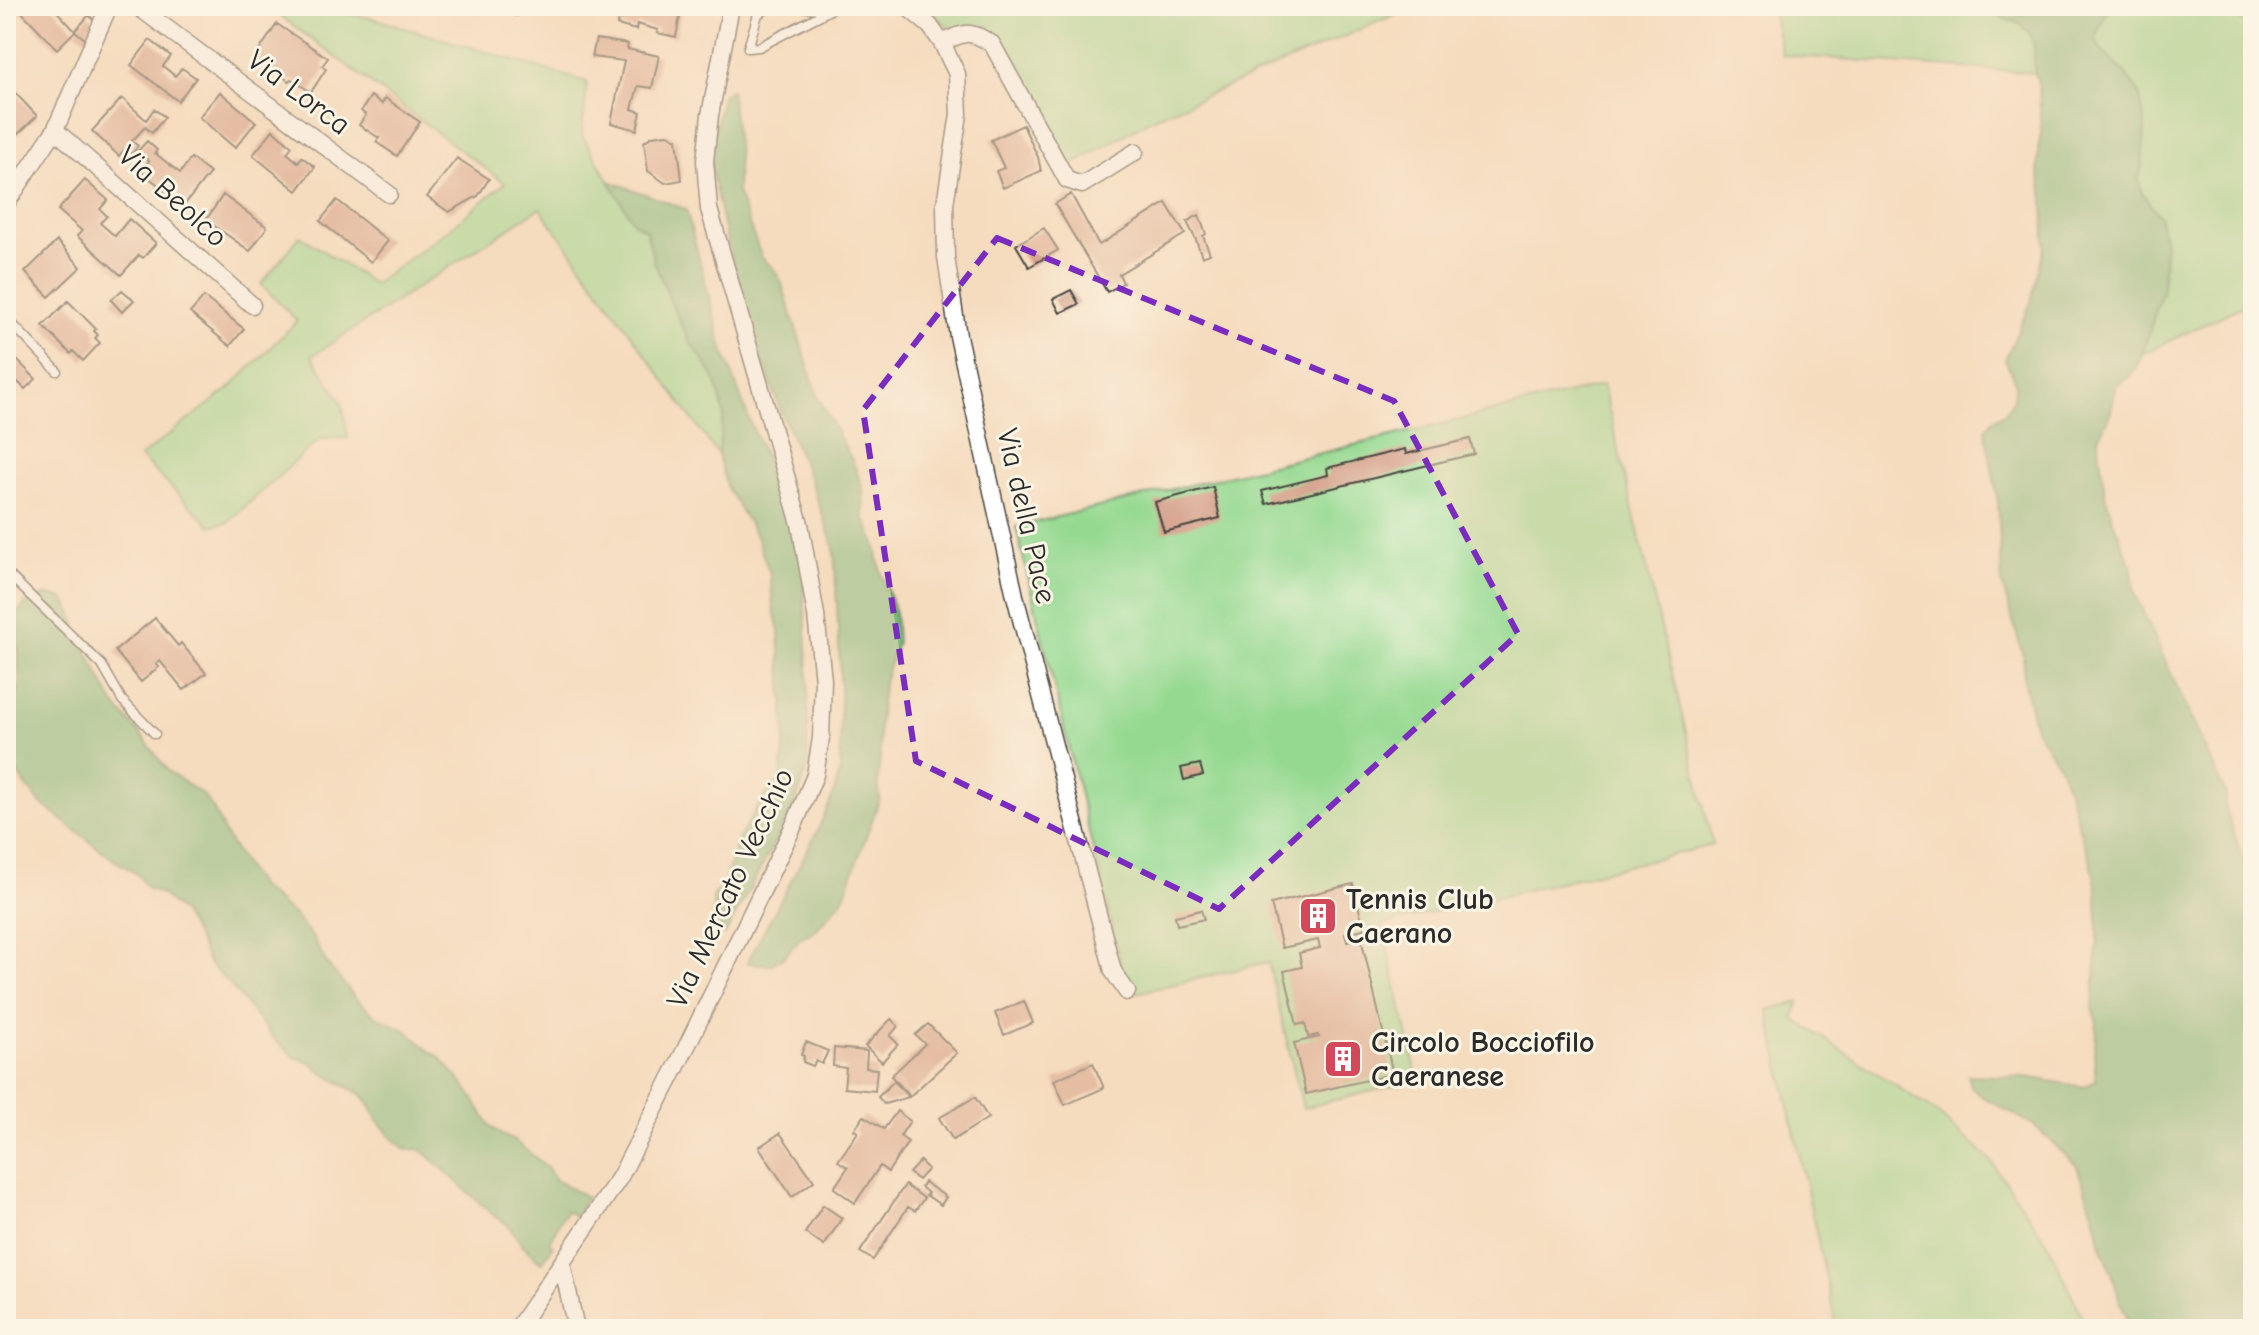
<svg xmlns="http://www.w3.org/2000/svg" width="2259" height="1335" viewBox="0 0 2259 1335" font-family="'Comic Neue',sans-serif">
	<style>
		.green { fill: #95d991; stroke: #60825e; stroke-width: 2 }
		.forest { fill: #78b97b; stroke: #527253; stroke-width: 2 }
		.building { fill: #d09882 }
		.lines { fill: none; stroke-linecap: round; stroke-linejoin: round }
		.lane-casing { stroke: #494641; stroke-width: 11 }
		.street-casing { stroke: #494641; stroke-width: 19 }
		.lane { stroke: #fff; stroke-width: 8 }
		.street { stroke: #fff; stroke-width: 16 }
		.marked { fill: none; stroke: #7b2cbf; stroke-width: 6; stroke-dasharray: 16 10; stroke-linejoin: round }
		.labels { text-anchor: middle; stroke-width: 6; stroke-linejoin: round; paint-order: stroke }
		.street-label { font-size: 30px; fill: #2b2b2b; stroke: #fcf5e5 }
		.poi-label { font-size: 30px; font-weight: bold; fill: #2b2b2b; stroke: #fcf5e5; text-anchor: start }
	</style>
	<rect width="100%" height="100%" fill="#fcf5e5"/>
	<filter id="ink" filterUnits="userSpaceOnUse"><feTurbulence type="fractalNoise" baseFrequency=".0125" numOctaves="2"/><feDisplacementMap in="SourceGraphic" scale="16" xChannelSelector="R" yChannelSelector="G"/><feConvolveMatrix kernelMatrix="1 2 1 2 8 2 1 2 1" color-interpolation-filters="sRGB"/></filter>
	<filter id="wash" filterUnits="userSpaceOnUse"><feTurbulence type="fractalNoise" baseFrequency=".006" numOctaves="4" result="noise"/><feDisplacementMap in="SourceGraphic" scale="32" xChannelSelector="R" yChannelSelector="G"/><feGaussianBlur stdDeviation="1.8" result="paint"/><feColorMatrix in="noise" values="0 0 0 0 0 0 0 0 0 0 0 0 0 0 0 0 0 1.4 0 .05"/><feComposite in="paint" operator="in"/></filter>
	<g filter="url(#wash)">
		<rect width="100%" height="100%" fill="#f5dcbf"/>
		<path class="green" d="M267,6h34l71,12 215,64 -5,53 52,88 12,7 8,31 37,83 12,15 12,21 4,13 5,21 -6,41 -178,-247 -228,148 30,47 6,35 -28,1 -92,83 -17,4 -71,-69 90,-69 67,-67 -36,-37 39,-48 74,48 74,-54 57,-47z
			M922,6h312l18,16 33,-16h130l-265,114 -84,49 -77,-143 -36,3z
			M1771,6h213c11,6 41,18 46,27 7,11 5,28 5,40l-253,-18z
			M2109,6h116l28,24v271l-111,53 21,-66 2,-44 -6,-28 -17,-24 -4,-13 4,-13 3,-44 -22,-51 -22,-21 -6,-12z
			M1603,385l110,460 -331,80 36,155 -115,28 -35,-146 -140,33 -112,-468z
			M1799,1002l-5,17 142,93 54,48 59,85 39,84h-251l-69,-319z"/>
		<path class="forest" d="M1984,6h125l-14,32 6,12 22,21 16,22 6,29 -3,44 -4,13 4,14 17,23 6,28 -2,44 -21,66 -5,13 -9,11 -12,7 -5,27 -13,26 7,57 9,28 17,42 4,29 83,183 8,18v15l27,80v439h-121l-12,-27 -8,-29 -11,-27 -6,-28 -18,-52 -42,-40 -52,-29 -11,-9 -4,-13 58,2 58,10 12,-6 -2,-28 3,-30 -4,-15 5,-74 -1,-44 -6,-29 -10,-26 -12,-43 -11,-28 -23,-36 -11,-45 -1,-28 -21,-71 -4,-82 -13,-73 9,-10 12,-7 7,-13 3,-15 -11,-25 26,-57 14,-58 -1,-46 -6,-28v-21l3,-16 -2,-46 -4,-14 -1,-28 -4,-13 -11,-9 -14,-4z
			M731,90l7,66 -1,36 25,66 11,10 8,13 37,116 35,65 10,27 1,28 11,26 6,29 14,41 2,30 -14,41 -4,42 1,28 -2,29 2,16 -37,100 -28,32 -14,6 -18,21 -13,7 -23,-2 71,-133 15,-34 7,-26v-104l-6,-118 -24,-69 -30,-70 -26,-69 -29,-106 -14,-64 1,-24 10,-51z
			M609,181l77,28 37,140 27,73 30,69 22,62 6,114v98l-6,21 -13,30 -64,119 -11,-20 -1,-21 10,-8 16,-48 23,-39 19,-22 4,-41 -6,-105 -6,-25 -3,-32 -15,-40 -28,-46 -9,-33 6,-41 -5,-21 -4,-13 -12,-21 -12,-15 -20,-41 -17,-42 -8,-31 -12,-7z
			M50,595l14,4 8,13 8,26 34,66 28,32 26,35 35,24 10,13 13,28 25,39 9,12 34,28 19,23 14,26 31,37 21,17 27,12 21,19 13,8 28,33 23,37 11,8 13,6 32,26 8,13 32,17 -11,19 -10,-5 -17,31 4,4 -11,17 -19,-17 -16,-22 -13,-8 -63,-58 -11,-9 -14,1 -11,-9 -18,-21 -6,-14 -10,-12 -39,-21 -10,-10 -16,-5 -21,-18 -45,-55 -21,-21 -12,-26 -15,-25 -21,-19 -14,-6 -8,-12 -11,-8 -13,-7 -76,-59 -33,-43v-42l4,-2 9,-26 -1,-43 -4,-30c11,-13 19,-19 36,-21z"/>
		<g id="blocks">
			<path class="building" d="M16,6h36l23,25 14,-16 5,6 -8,19 -11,-9 -18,18z
				M498,6h21l-2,10 -21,-5z
				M613,6h38l12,3 1,-3h18l-6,31 -19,-4 1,-3 -21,-6 -1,6 -19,-5 1,-6 -8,-2z
				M277,24l51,34 -6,8 4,3 -15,23 -20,-13 -2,2 -35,-23z
				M596,39l32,5 -1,5 32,7 -7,32 -14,-2 -6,23 9,3 -4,18 -26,-7 13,-62 -32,-4z
				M150,40l21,16 -8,10 12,10 7,-8 14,10 -18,23 -47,-36z
				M6,83l31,33 -19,18 -12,-12z
				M220,92l36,30 -21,26 -36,-31z
				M371,96l11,8 3,-6 35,24 -23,34 -21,-14 3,-4 -20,-13 7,-10 -5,-4z
				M122,98l24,22 8,-11 11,8 -13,16 -7,-6 -13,14 6,5 -6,8 -7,-5 -6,7 -27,-25z
				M1023,125l15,32 3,14 -38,17 -7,-17 8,-3 -13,-28z
				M273,130l19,16 -5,7 11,9 4,-5 13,10 -18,24 -44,-36z
				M668,134l9,5 5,41 -17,3 -17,-12 -4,-29 8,-6z
				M147,141l10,9 -2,3 25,20 11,-15 19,15 -29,36 -19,-15 3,-4 -25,-19 9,-10 -11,-10z
				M457,158l32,21 -11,17 -29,16 -22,-15z
				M85,180l23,20 -8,9 7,7 -7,7 15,13 14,-17 27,24 -13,15 -4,-3 -18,20 -44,-39 5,-5 -24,-21z
				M1071,194l28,51 67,-42 19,31 -66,40 4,9 -16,9 -52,-88z
				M223,195l44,32 -17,24 -44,-31z
				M337,200l51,41 -17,21 -51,-41z
				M1199,215l7,19 -3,2 7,18 -8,3 -6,-17 -9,-18z
				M1044,228l14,22 -29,17 -13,-22z
				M57,241l24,26 -32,30 -24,-25z
				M122,290l12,10 -12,12 -11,-12z
				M1071,290l8,14 -19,9 -7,-14z
				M204,297l40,32 -14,17 -40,-33z
				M68,301l28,28 -2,2 4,4 -3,3 5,5 -17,18 -10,-10 -2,3 -28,-28z
				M14,357l22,22 -11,10 -19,-19v-5z
				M1470,439l4,15 -208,50 -4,-13 66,-16 -1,-7 78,-19 1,5z
				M1213,487l7,31 -56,14 -9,-30z
				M155,618l23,28 3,-3 25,30 -22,17 -24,-29 -4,3 3,3 -18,15 -26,-31z
				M1200,764l3,11 -19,5 -3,-12z
				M1353,884l11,45 -19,4 2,8 14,-3 32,136 -87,20 -12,-51 25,-6 -1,-2 -10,2 -3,-14 -8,2 -13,-54 18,-4 -3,-14 21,-5 -2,-8 -36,8 -11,-44z
				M1201,910l3,9 -27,6 -2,-9z
				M1024,1001l9,22 -29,12 -9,-22z
				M891,1019l7,7 -8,10 8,8 -16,18 -17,-16z
				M928,1024l29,29 -47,43 -19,-20 34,-32 -10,-9z
				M806,1042l22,9 -6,13 -6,-3 -3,5 -10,-4 1,-6 -3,-1z
				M834,1048l33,3 -1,17 11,1 -2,22 -31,-3 2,-20 -13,-2z
				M1093,1063l11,25 -39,17 -11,-25z
				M894,1081l15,16 -25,7 -6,-7z
				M975,1097l13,21 -35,22 -14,-22z
				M897,1111l13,10 -10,15 8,6 -20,30 -8,-6 -25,37 -21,-15 14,-21 -10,-6 20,-29 -4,-2 10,-14 20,13z
				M780,1133l34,48 -22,16 -33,-50z
				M920,1161l8,8 -10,11 -9,-7z
				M924,1182l22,15 -5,8 -15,-10 2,-2 -7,-6z
				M905,1185l19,13 -9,13 -7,-4 -35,53 -13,-8z
				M823,1205l19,13 -18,28 -19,-13z"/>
		</g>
	</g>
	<g filter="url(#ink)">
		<use href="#blocks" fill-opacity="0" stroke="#494641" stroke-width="2"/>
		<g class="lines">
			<g class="lane-casing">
				<path id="lane" d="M772,6l-14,8 -10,34 11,-1 71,-37 1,-4
					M790,6l39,4
					M6,317l51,54
					M6,572l96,93 20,35 33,34"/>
			</g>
			<g class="street-casing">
				<path id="street" d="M137,6l252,188
					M906,6l24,20 12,17 15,31 2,40 -14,90 1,53 12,79 57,260 98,375 14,21
					M942,43c23,-11 27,-14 50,1l75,136 15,5 53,-33
					M55,130l197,175
					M6,204l49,-74 54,-124
					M562,1263l14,66
					M517,1329l103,-152 65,-127 110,-227 20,-48 6,-37 2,-58 -7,-65 -16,-91 -91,-315 -4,-48 5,-46 21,-109"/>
			</g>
			<use href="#lane" class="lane"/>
			<use href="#street" class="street"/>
		</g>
	</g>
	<path d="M0 0H2259V1335H0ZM997,238l397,163 124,233 -299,275 -303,-148 -53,-351z" fill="#f5dcbf" fill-opacity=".55" fill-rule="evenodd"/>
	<path class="marked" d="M997,238l397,163 124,233 -299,275 -303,-148 -53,-351z"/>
	<defs>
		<g id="building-square" transform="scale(2)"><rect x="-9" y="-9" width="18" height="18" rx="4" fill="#d1495b" stroke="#fcf5e5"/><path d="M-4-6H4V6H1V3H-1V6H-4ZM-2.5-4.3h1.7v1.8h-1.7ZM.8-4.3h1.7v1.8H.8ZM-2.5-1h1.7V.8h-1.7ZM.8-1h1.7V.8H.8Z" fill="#fff"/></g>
	</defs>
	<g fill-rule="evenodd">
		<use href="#building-square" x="1318" y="916"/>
		<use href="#building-square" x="1343" y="1059"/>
	</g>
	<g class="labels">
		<g class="street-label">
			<text transform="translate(299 92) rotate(37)" y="10">Via Lorca</text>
			<text transform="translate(173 196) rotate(42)" y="10">Via Beolco</text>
			<text transform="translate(1027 516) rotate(77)" y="10">Via della Pace</text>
			<text transform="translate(730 888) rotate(-65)" y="10">Via Mercato Vecchio</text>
		</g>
		<g class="poi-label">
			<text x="1346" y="909">Tennis Club<tspan x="1346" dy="34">Caerano</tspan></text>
			<text x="1371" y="1052">Circolo Bocciofilo<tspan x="1371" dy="34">Caeranese</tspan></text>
		</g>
	</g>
	<rect width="2259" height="1335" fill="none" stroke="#fcf5e5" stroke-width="32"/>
</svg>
